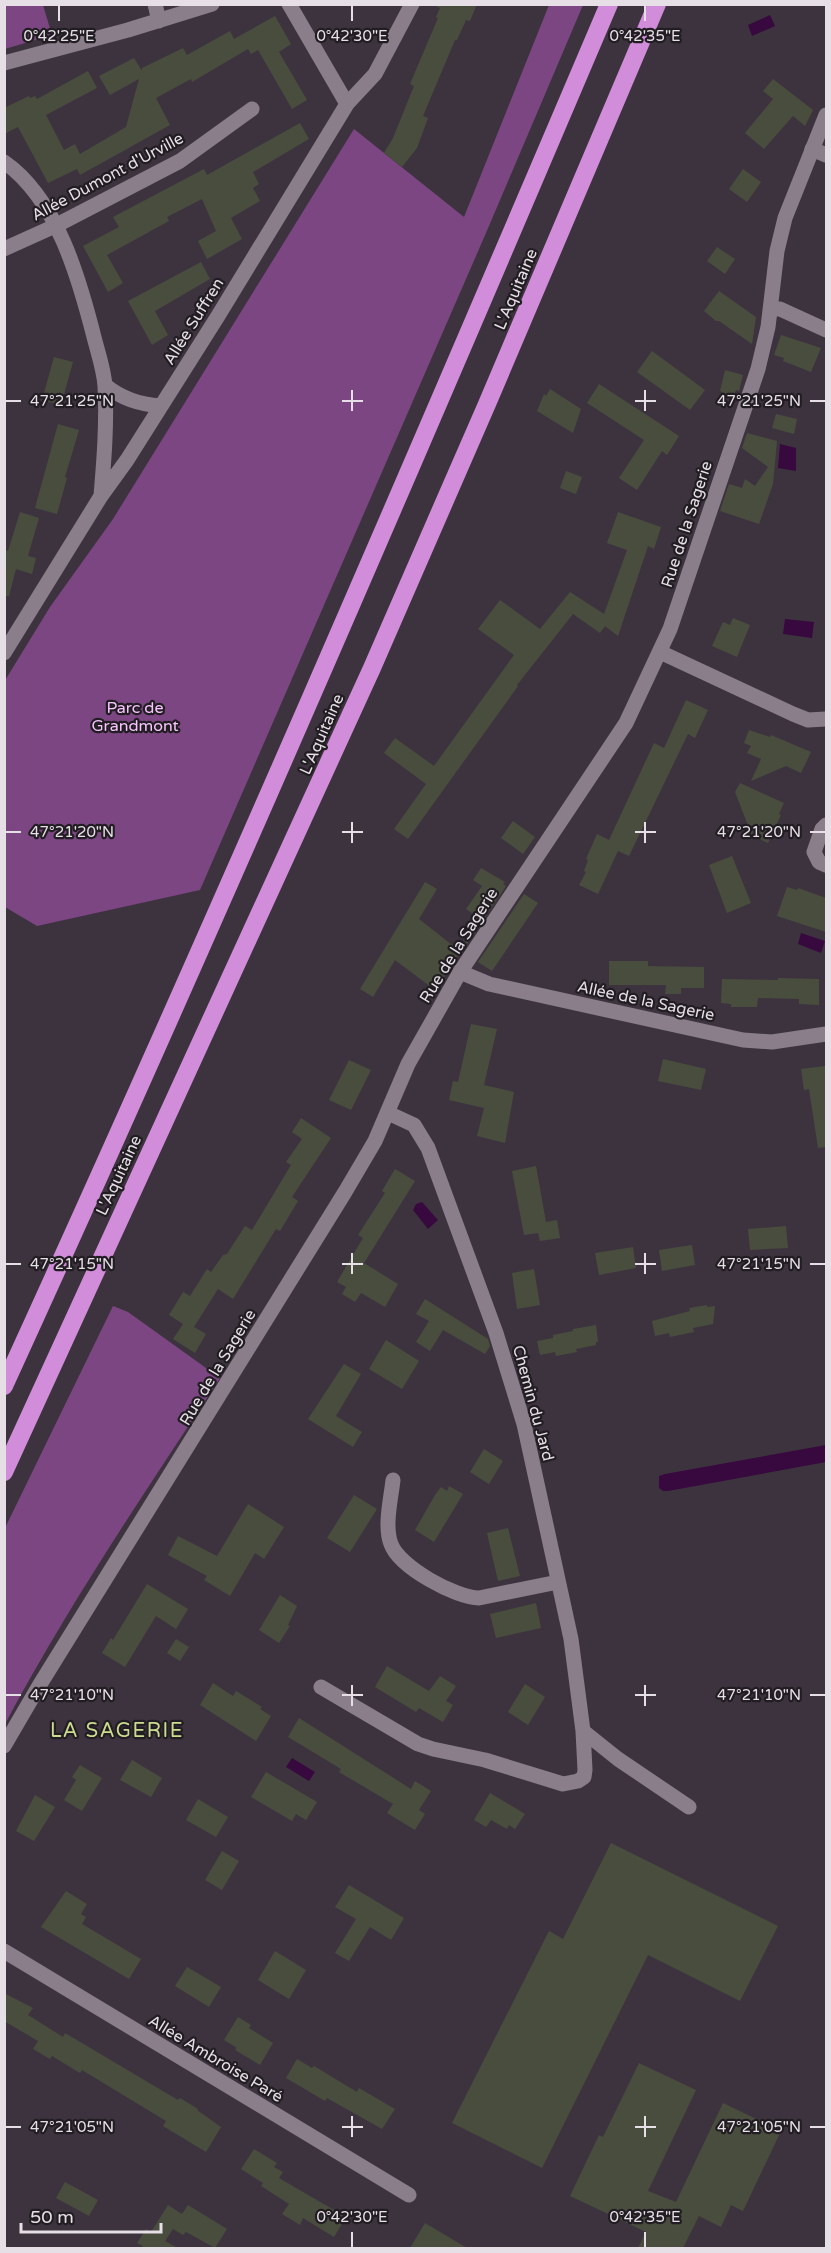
<svg xmlns="http://www.w3.org/2000/svg" width="831" height="2253" viewBox="0 0 831 2253" font-family="'Varela Round',sans-serif">
	<style>
		.green { fill: #7b4682 }
		.water { fill: #38093e }
		.building { fill: #494d3e }
		.lines { fill: none; stroke-linecap: round; stroke-linejoin: round }
		.street { stroke: #8a7e8b; stroke-width: 15 }
		.secondary { stroke: #8a7e8b; stroke-width: 15 }
		.highway { stroke: #d18dd9; stroke-width: 18 }
		.ticks { fill: none; stroke: #e6dfe6; stroke-width: 2 }
		.labels { text-anchor: middle; stroke-width: 4.5; stroke-linejoin: round; paint-order: stroke }
		.street-label { font-size: 16px; fill: #e6dfe6; stroke: #211d22 }
		.park-label { font-size: 16px; fill: #f7c4fd; stroke: #211d22 }
		.quarter-label { font-size: 20px; letter-spacing: 1.5px; fill: #ccdb8f; stroke: #211d22 }
		.ticks-label { font-size: 15px; text-anchor: middle; fill: #e6dfe6; stroke: #211d22; stroke-width: 4.5; stroke-linejoin: round; paint-order: stroke }
	</style>
	<rect width="100%" height="100%" fill="#3d333f"/>
	<path class="green" d="M5,4l38,1 9,30 -47,14z
		M549,5h34l-97,228 -286,657 -163,36 -32,-19 -1,-225 46,-75 63,-88 241,-390 110,88z
		M113,1306l15,6 92,66c-75,114 -151,226 -215,346v-196z"/>
	<path class="water" d="M770,15l5,11 -23,10 -4,-11z
		M780,444l16,4v23l-18,-3z
		M785,619l29,3 -2,16 -29,-4z
		M801,933l24,8 -4,12 -23,-9z
		M422,1202l16,18 -10,9 -15,-19 3,-6z
		M826,1445v17l-158,29h-5l-4,-3v-12l6,-2z
		M292,1758l23,14 -6,9 -23,-14z"/>
	<path class="building" d="M432,4h45l-7,17 -4,-1 -9,20h-2l-32,76 5,2 -11,30 -15,19 -18,-14 9,-15 21,-52 -4,-2 28,-66 -2,-1 4,-9z
		M275,16l16,28 -12,8 28,48 -15,9 -34,-59 -7,4 -3,-5 -56,33 -1,-3 -35,19 14,27 -90,50 -3,-6 -29,14 -30,-56 -14,7v-26l25,-12 1,2 5,-2 2,3 51,-28 9,17 -51,27 18,35 11,-6 5,10 46,-27 13,-48 -29,16 -11,-19 35,-18 8,13v-3l41,-20 4,7 43,-24 4,8z
		M773,79l40,31 -8,16 -12,-10 -29,33 -19,-16 28,-34 -10,-8z
		M300,123l9,16 -56,33 6,12 -6,4 7,13 -29,17 11,21 -35,20 -9,-18 18,-10 -14,-32 -35,18 2,4 -62,34 16,28 -15,9 -25,-46 36,-19 -6,-10 91,-48 3,6z
		M743,169l18,13 -14,20 -18,-13z
		M717,247l18,12 -10,15 -18,-13z
		M201,262l9,17 -55,32 13,24 -16,10 -24,-44z
		M719,291l37,26 -4,27 -33,-23h-3l-12,-10z
		M781,335l40,13 -10,24 -28,-11 1,-3 -10,-3z
		M652,351l53,39 -15,20 -53,-38z
		M54,357l19,5 -12,43 -19,-5z
		M725,370l18,5 -4,16 -3,-1 -3,8 -13,-7z
		M599,384l80,52 -12,19 -5,-4 -25,39 -18,-12 25,-38 -57,-37z
		M550,389l31,20 -8,24 -36,-22 7,-17 2,2z
		M776,414l21,5 -3,15 -22,-6z
		M58,424l21,6 -14,47 2,1 -10,36 -22,-6z
		M747,433l30,8 -4,43 -14,40 -39,-13 9,-27 13,4 3,-9 10,7 13,-19 -26,-19z
		M566,471l16,6 -6,17 -16,-6z
		M20,512l19,6 -11,38 8,2 -4,16 -16,-5 -7,27h-5v-46l4,1z
		M618,512l43,15 -7,22 -6,-3 -30,90 -13,-10 -5,7 -27,-19 -56,71 1,1 -110,153 -14,-10 32,-45 -42,-31 11,-15 39,28 80,-111 -36,-26 22,-29 40,29 30,-37 34,22 23,-64 -20,-7z
		M733,618l17,7 -13,32 -25,-11 11,-24 7,3z
		M686,700l22,10 -13,28 -7,-4 -59,122 -11,-5 -20,43 -19,-9 7,-13 -2,-1 4,-11 -2,-1 11,-25 12,6 45,-97 10,5z
		M749,730l21,7 1,-2 40,17 -10,21 -15,-7 -35,15 10,-22 -14,-6 4,-7 -7,-3z
		M740,783l44,20 -5,11 2,1 -13,28 -21,-10 2,-5 -14,-36z
		M513,821l22,16 -12,17 -22,-16z
		M732,856l19,47 -24,10 -18,-48z
		M481,868l24,14 -2,2 3,2 -41,61 2,-18 9,-13 -10,-7 16,-23 -9,-6z
		M425,882l12,7 -18,30 42,33 -18,22 2,2 -10,14 -40,-30 -22,37 -13,-8z
		M787,887l10,3 1,-2 28,10v34l-49,-16z
		M524,894l14,9 -46,68 -14,-9z
		M609,961h39v5l56,1v21h-23v6h-16l1,-9h-57z
		M778,978l41,1v26l-20,-1v-5l-41,-1 -1,9h-26v-3l-10,-1 1,-24 56,1z
		M471,1024l26,5 -13,56 30,7 -9,51 -28,-7 7,-28 -35,-8 4,-19 5,1z
		M663,1059l43,10 -5,21 -43,-9z
		M349,1060l22,10 -20,40 -22,-10z
		M825,1066l1,81 -8,1 -9,-59 -5,1 -3,-21z
		M301,1118l30,20 -39,59 6,4 -18,30 -4,-2 -43,70 -15,-10 -24,38 12,7 -11,19 -22,-14 10,-15 -14,-9 14,-23 7,4 17,-27 4,3 12,-17 4,-1 18,-28 7,4 39,-65 -5,-3 16,-23 -10,-7z
		M536,1166l10,56 11,-2 3,18 -20,3 -2,-8 -14,2 -12,-64z
		M395,1169l20,12 -51,82 34,21 -13,23 -24,-14 -6,9 -13,-8 4,-7 -9,-5 26,-44 -5,-3 27,-42 -3,-2z
		M786,1226l2,22 -38,2 -2,-21z
		M692,1245l3,20 -33,6 -3,-21z
		M633,1247l3,21 -37,7 -4,-22z
		M534,1269l6,36 -23,4 -5,-36z
		M425,1299l63,40 2,7 -5,8 -42,-24 -13,21 -14,-9 13,-21 -13,-7z
		M707,1305v2l8,-1 -2,18 -20,4 1,4 -24,5 -1,-4 -14,3 -3,-15 38,-10 -1,-3z
		M596,1325l2,17h-2v3l-20,4 1,3 -21,4 -1,-4 -15,3 -3,-14 16,-3v-3l20,-4v-2z
		M386,1340l33,21 -17,28 -33,-20z
		M344,1364l17,10 -25,42 26,16 -9,15 -45,-28z
		M484,1449l19,12 -14,23 -19,-12z
		M449,1486l14,8 -29,48 -19,-12 20,-35 6,-8 6,4z
		M354,1495l23,14 -27,43 -23,-14z
		M248,1504l36,23 -20,32 -9,-6 -25,43 -26,-16 3,-4 -39,-21 10,-19 39,20z
		M508,1528l12,48 -22,5 -11,-48z
		M147,1584l41,25 -12,20 -20,-13 -31,51 -23,-14 9,-15 2,2z
		M280,1595l17,11 -9,19 2,1 -11,17 -20,-13z
		M536,1603l5,25 -45,10 -6,-24z
		M176,1639l13,8 -9,14 -13,-8z
		M387,1666l42,25 11,-15 16,10 -10,15 7,4 -10,17 -24,-14 -3,4 -41,-25z
		M213,1683l20,13 3,-5 26,16 -2,2 11,7 -15,25 -56,-36z
		M525,1684l20,13 -17,28 -20,-13z
		M299,1718l112,71 4,-8 16,10 -12,19 6,4 -10,16 -28,-17 6,-9 -54,-32 2,-3 -53,-32z
		M132,1760l30,18 -11,19 -31,-17z
		M80,1765l22,13 -20,33 -18,-11 12,-20 -4,-3z
		M266,1772l51,30 -11,18 -10,-6 -4,7 -41,-24z
		M490,1793l35,21 -10,15 -6,-4 -2,4 -16,-9 -5,7 -12,-7z
		M35,1795l20,12 -21,34 -18,-10z
		M198,1799l30,18 -12,20 -30,-17z
		M611,1843l167,83 -38,75 -92,-46 -106,213 -90,-45 97,-192 14,8z
		M222,1851l17,10 -17,29 -17,-10z
		M349,1885l55,33 -13,22 -21,-13 -21,34 -14,-8 21,-34 -21,-12z
		M66,1891l21,13 -6,10 5,3 -4,7 59,35 -12,20 -88,-52z
		M275,1951l31,19 -17,29 -31,-19z
		M187,1967l34,20 -12,20 -34,-21z
		M4,1993l29,15 -5,7 35,22 2,-4 113,67 2,-2 18,11 -1,1 24,17 -15,25 -43,-26 3,-5 -84,-51 -2,3 -28,-17 -2,3 -17,-10 5,-8 -34,-20z
		M238,2017l13,8 -2,3 24,15 -13,22 -25,-15 2,-2 -13,-8z
		M297,2059l15,9 2,-2 43,26 2,-4 36,21 -13,20 -55,-31 -2,3 -39,-23z
		M639,2063l57,27 -48,101 28,11 47,-99 58,28 -38,80 -12,-6 -10,22 -22,-11 -16,32h-45l8,-16 -76,-36 29,-61 4,2z
		M254,2149l23,14 -3,4 9,5 -4,6 67,39 -12,20 -31,-19 -3,7 -18,-11 7,-10 -28,-18 2,-3 -22,-14z
		M65,2182l33,18 -9,16 -33,-18z
		M168,2205l14,9 6,-9 39,24 -12,19 -29,-16 -3,3 -10,-6 -8,12 13,7h-37l2,-2 -6,-3 9,-14 5,3z
		M425,2223l42,25h-57z"/>
	<g class="lines">
		<path class="street" d="M155,4l4,17
			M4,63l124,-33 84,-26
			M347,104l28,-30 37,-70
			M812,149l14,6
			M4,162c53,37 75,116 90,175 4,16 10,33 11,49 2,37 -1,74 -4,110
			M4,249l51,-23 125,-65 72,-52
			M771,309h9l46,21
			M105,385c17,14 34,19 56,21
			M660,652l133,62 15,6 18,-1
			M4,653l97,-157 26,-36 91,-144 129,-212 -58,-100
			M826,825l-4,4 -8,23 5,10 7,3
			M460,972l29,12 254,56 29,2 54,-8
			M393,1480c-2,19 -9,46 -2,64 8,23 65,54 88,54l79,-16
			M321,1687l97,57 15,5 52,11 78,24 15,-3 6,-4 1,-7 -2,-39 -12,-92 -47,-215 -28,-91 -68,-185 -14,-23 -26,-12
			M583,1731l35,28 71,48
			M4,1951l405,244"/>
		<path class="secondary" d="M4,1746l35,-60 306,-494 30,-51 33,-77 52,-92 166,-249 44,-94 88,-260 10,-42 9,-76 8,-33 41,-103"/>
		<path class="highway" d="M4,1386c209,-457 408,-919 605,-1382
			M4,1472l368,-804 115,-264 170,-400"/>
	</g>
	<path class="ticks" d="M59,6v15M352,6v15M645,6v15M352,390v21M645,390v21M6,401h15M342,401h21M635,401h21M810,401h15M352,822v21M645,822v21M6,832h15M342,832h21M635,832h21M810,832h15M352,1253v21M645,1253v21M6,1264h15M342,1264h21M635,1264h21M810,1264h15M352,1685v21M645,1685v21M6,1695h15M342,1695h21M635,1695h21M810,1695h15M352,2116v21M645,2116v21M6,2127h15M342,2127h21M635,2127h21M810,2127h15M352,2232v15M645,2232v15"/>
	<g class="labels">
		<g class="street-label">
			<text transform="translate(107 176) rotate(-28)" y="6">Allée Dumont d'Urville</text>
			<text transform="translate(515 289) rotate(-67)" y="6">L'Aquitaine</text>
			<text transform="translate(193 321) rotate(-58)" y="6">Allée Suffren</text>
			<text transform="translate(686 524) rotate(-72)" y="6">Rue de la Sagerie</text>
			<text transform="translate(321 734) rotate(-66)" y="6">L'Aquitaine</text>
			<text transform="translate(458 945) rotate(-58)" y="6">Rue de la Sagerie</text>
			<text transform="translate(646 1000) rotate(12)" y="6">Allée de la Sagerie</text>
			<text transform="translate(118 1175) rotate(-65)" y="6">L'Aquitaine</text>
			<text transform="translate(217 1367) rotate(-59)" y="6">Rue de la Sagerie</text>
			<text transform="translate(534 1403) rotate(75)" y="6">Chemin du Jard</text>
			<text transform="translate(216 2058) rotate(31)" y="6">Allée Ambroise Paré</text>
		</g>
		<g class="park-label">
			<text x="135" y="713">Parc de<tspan x="135" dy="18">Grandmont</tspan></text>
		</g>
		<g class="quarter-label">
			<text x="117" y="1737">LA SAGERIE</text>
		</g>
	</g>
	<g class="ticks-label">
		<text x="59" y="41">0°42'25"E</text>
		<text x="352" y="41">0°42'30"E</text>
		<text x="645" y="41">0°42'35"E</text>
		<text x="72" y="406">47°21'25"N</text>
		<text x="759" y="406">47°21'25"N</text>
		<text x="72" y="837">47°21'20"N</text>
		<text x="759" y="837">47°21'20"N</text>
		<text x="72" y="1269">47°21'15"N</text>
		<text x="759" y="1269">47°21'15"N</text>
		<text x="72" y="1700">47°21'10"N</text>
		<text x="759" y="1700">47°21'10"N</text>
		<text x="72" y="2132">47°21'05"N</text>
		<text x="759" y="2132">47°21'05"N</text>
		<text x="352" y="2222">0°42'30"E</text>
		<text x="645" y="2222">0°42'35"E</text>
	</g>
	<rect width="831" height="2253" fill="none" stroke="#e6dfe6" stroke-width="12"/>
	<path d="M21 2223v9h140v-9" fill="none" stroke="#e6dfe6" stroke-width="3"/>
	<text x="30" y="2223" font-size="18" fill="#e6dfe6" stroke="#211d22" stroke-width="4.5" paint-order="stroke">50 m</text>
</svg>
